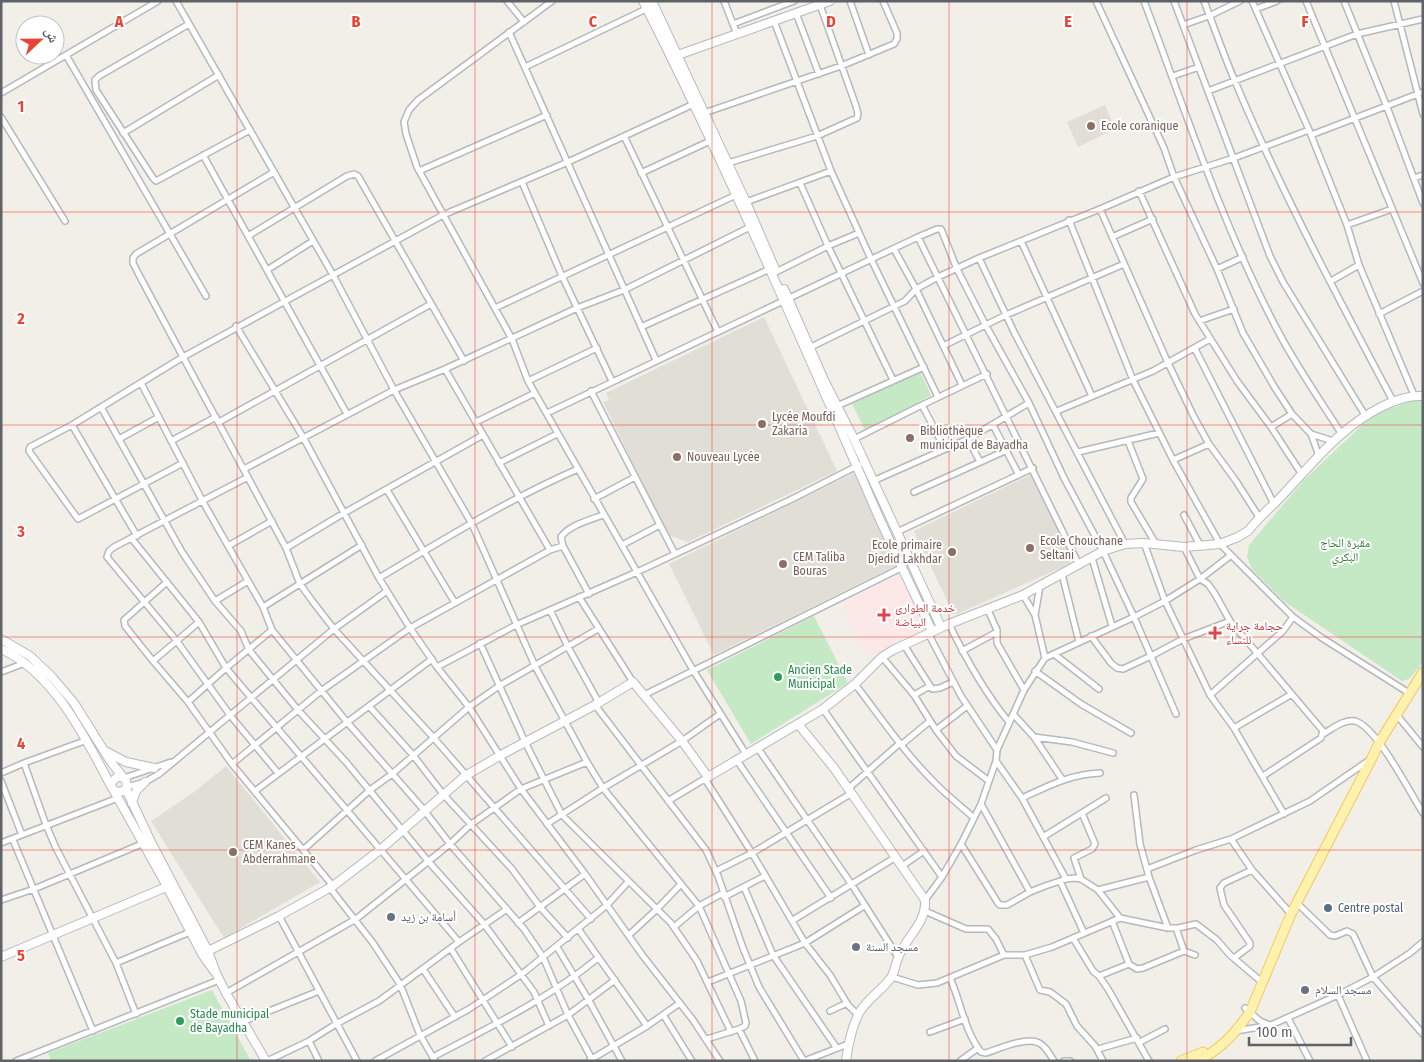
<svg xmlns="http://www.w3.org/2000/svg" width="1424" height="1062" viewBox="0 0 1424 1062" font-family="'Fira Sans Condensed','Noto Naskh Arabic',sans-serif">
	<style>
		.education { fill: #e1ded6 }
		.medical { fill: #fce8e6 }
		.green { fill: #c5e8c5 }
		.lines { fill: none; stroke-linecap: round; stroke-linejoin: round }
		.street-casing { stroke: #b5b8bc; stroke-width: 8 }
		.secondary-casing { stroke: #b6babf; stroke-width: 10 }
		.primary-casing { stroke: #f2c960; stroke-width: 11 }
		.street { stroke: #fff; stroke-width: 5 }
		.secondary { stroke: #fff; stroke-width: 8 }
		.primary { stroke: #fff2af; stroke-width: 9 }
		.grid { fill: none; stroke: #ea4335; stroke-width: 1; stroke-opacity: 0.55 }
		.education-dot { fill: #8d6e63; stroke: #fff; stroke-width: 2 }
		.health-dot { fill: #e0444e; stroke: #fff; stroke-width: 2 }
		.leisure-dot { fill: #2e9e5b; stroke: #fff; stroke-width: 2 }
		.service-dot { fill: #5c6f8a; stroke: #fff; stroke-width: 2 }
		.worship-dot { fill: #6b7280; stroke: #fff; stroke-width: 2 }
		.labels { text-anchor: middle; stroke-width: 4; stroke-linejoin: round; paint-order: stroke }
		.education-label { font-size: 12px; fill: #785e54; stroke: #fff; text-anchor: start }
		.park-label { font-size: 12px; fill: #348238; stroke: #fff }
		.health-label { font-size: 12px; fill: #be3a42; stroke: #fff; text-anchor: start }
		.leisure-label { font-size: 12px; fill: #27864d; stroke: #fff; text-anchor: start }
		.service-label { font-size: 12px; fill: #4e5e75; stroke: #fff; text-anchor: start }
		.worship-label { font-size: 12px; fill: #5b616d; stroke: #fff; text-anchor: start }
		.grid-label { font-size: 16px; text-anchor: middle; font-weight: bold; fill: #ea4335; stroke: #fff; stroke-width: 4; stroke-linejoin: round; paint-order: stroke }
	</style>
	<rect width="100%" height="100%" fill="#f1efe8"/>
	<path class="education" d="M1105,105l10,24 -37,18 -11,-25z
		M764,317l73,154 -149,71 -20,-7 -65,-133 6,-2 -3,-7z
		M854,473l43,92 -183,90 -45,-91z
		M1034,473l39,83 -4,8 -114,51 -2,-2 -39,-82z
		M226,766l94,116 -96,56 -73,-117 43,-29z"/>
	<path class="medical" d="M903,573l22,56 -58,29 -25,-56z"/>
	<path class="green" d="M920,372l11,23 -13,7 1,3 -54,25 -13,-26z
		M1417,399h6v263l-14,17 -7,2 -117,-79 -33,-33 -5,-12 2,-12 55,-65 58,-55 16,-12z
		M814,616l34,67 -97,61 -44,-74z
		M212,990l39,71h-200l-3,-8z"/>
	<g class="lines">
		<g class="street-casing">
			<path id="street" d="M176,1l157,274 61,115 78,134 63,142 52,96 16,26 96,118 42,95 5,22 -1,3 -6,3
				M507,1l17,21
				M552,1l-134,99 -9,10 -5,12 2,12 11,33 95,172 16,42 165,289 53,84
				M724,1l9,23
				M850,1l19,54
				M1096,1l68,147 10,29 43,92 26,64 32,55 17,26 19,20 8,22
				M1144,1c42,111 79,227 135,332 18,34 41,67 62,100
				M1174,1l96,255 13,26 82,133
				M1204,1c10,26 19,52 30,78 46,110 103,217 159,322
				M1252,1l57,129
				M1306,1l117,282
				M1344,1l43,106 36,96
				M1394,1l29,113
				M1256,9l21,-8
				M796,13l23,61
				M774,21l57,150
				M189,24l-90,52 -4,4 1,10 57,88 3,3 94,-51
				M1183,25l26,-9 31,-15
				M509,32l147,328
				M737,34l-4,-10 61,-23
				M66,55l140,241
				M525,67l121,-58
				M1173,76l26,-9
				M1208,91l149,-57 66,-15
				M1,93l157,-92
				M704,113l137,-47 53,-22 3,-5v-6l-14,-32
				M1,117l64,104
				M123,133l96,-58
				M1311,135l112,-43
				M624,136l94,196
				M203,155l144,259
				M728,163l89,-27 40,-18 1,-4 -2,-8 -36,-101
				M419,171l128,-56
				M641,173l69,-32
				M1414,178l9,-3
				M522,182l40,94 50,105
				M800,183l28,63 65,134
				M1139,191l56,123 42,67 34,46 30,46
				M746,202l85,-31 40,88 67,138
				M1100,209l68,154 26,54 15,27 27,37 23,36
				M1069,220l64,160 40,80 47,84 73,73 29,21 87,55
				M1347,225l45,-16
				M248,236l99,-60 7,-2 4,2 106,185
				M918,237c54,109 108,218 161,328
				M1112,237l41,-18
				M1021,241l71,155
				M894,249l22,40 46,96
				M979,258l36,76 110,210
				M1217,269l26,-12
				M267,270l46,-29
				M776,272l52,-26 31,-13
				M1331,281l28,-16
				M495,308l241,-113
				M1379,314l44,-23
				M1199,321l35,-12
				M236,326l67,111 76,141 31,50 27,39 32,40 52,82 64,85 58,82 50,64 27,41
				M641,327l129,-58
				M943,346l63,-31 118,-51
				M811,347l94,-46 11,-12 22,-12 41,-19 121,-49 74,-32 60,-19 75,-28 38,95 12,40 55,130
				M1195,349l79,155
				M445,369l105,181
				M528,381l69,-33
				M141,383l62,119 60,105 9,23 75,92 77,88 26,34 74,85 19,28 25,58 25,46
				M591,391l84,163
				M837,406l87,-39
				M101,407l81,145 33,49 26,30 8,19 49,60 48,52 82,99 56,63 50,68 15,34
				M1057,411l96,-40 57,-32
				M547,413l371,-176 19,-8h4l16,40 28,55 44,79 35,75 39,73 31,66 42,97
				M219,422l212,-118
				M476,422l59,-29
				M72,425l65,111
				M993,425l26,50
				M1271,427l21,-13
				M1311,434l22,7
				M119,439l40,-22
				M854,439l68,-34
				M968,439l12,23
				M171,441l45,-24
				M1128,441l15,38 -12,19v4l25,42
				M945,449l-23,-44 65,-31
				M1078,452l81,-19
				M1173,460l36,-16
				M183,463l-105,56 -49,-68 1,-4 42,-22 111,-68 -45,-84 -5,-10v-5l3,-4 138,-82
				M499,463l58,-29
				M244,469l150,-79 51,-21 132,-61 47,-18 126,-63
				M248,477l-134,70 -5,4 -2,6 69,83 54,75 48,58
				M873,481l95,-42 61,-36
				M387,490l68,113
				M914,492l93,-42
				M594,499l41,-22
				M1184,515l16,30
				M897,532l136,-64
				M132,539l67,83 27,46 233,274
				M1144,543l21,58 45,94 24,33 50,86
				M622,545l38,-20
				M228,546l44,-25
				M1184,547l16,32 8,5 7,10 15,27 93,110 -2,7 -58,38
				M286,548l58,-35 139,-78
				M1092,558l20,68
				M1062,574l17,68
				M379,578c65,-39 130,-79 199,-109
				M589,594l-26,-48 -2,-9c8,-12 29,-17 42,-22
				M1023,595l12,20 10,43
				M579,597l54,85
				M215,601l33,-20
				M263,607l99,-62
				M987,608l10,22v13l27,47
				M550,610l18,37 31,56
				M1035,615l5,-29
				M949,624c17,35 35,68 60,98
				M272,630l-46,38 -38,34 44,62 101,122
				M928,633l33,63 36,54
				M1091,636l20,27 6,5 6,1 28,-13 32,-17 47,-18
				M480,643l45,99 37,73 109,108 26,38 34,71
				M904,645l28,44 8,-1 13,-6
				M962,651l35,-19
				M1054,654l45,35
				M882,657l32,38 22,35 20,26 33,25
				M153,661l-28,-35 -1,-6 43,-38
				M437,667l79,-42 121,-53 153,-72 69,-35
				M1035,671l46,33 50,29
				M1,672l24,-9
				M855,684c26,34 51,71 82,101 12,12 25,22 37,33
				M644,695l259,-128
				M914,695l16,-9
				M1210,695l73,-64 10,-14
				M188,702l-35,-41 46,-39
				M595,705l111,145 12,26 25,72 16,39 45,74 44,-17
				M369,706l44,49 30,39 69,75 28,38 28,31
				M823,709l119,168
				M1013,714l21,23 28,42
				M1396,714l27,33
				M1234,728l58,-34
				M936,730l31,-24
				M1323,734c9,-5 21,-15 32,-13 22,6 55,72 68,92
				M1034,737l38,5 41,11
				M901,745l29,-24
				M757,747l95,138 46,72
				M736,759l95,139
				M996,761l26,37 44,81
				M24,763l22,62 10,23 60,115 20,51
				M232,764l89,-73 89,-63 140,-78 13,-4
				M1,773l23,-10 63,-23
				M124,778l47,-16
				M705,779l47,74 53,90 25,32 18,30 10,10
				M1,781l21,54
				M127,787l18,-5 14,-8 175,-145 53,-38
				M849,788l51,-45
				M255,791l177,-132
				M1134,795l6,49 9,33 19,51
				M1022,798c26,-12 49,-24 78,-25
				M668,801l38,-23
				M981,804l49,88
				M547,824l56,-36 79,-47 38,-27
				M1043,837l63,-39
				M1231,839l21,31 39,44
				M13,840l80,191
				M1,843l117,-45
				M961,844l37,59 2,2h7l23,-13 15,-6 21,-7 9,-1 6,1 17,11 22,28 48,10h10l18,-4 21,16 13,15 33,28
				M303,850l67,-60 22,-16 77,-67 30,-21 99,-57
				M902,866l22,-15
				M1147,869l49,-19 35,-11 79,-38 58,-40
				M716,871l36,-18 100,-60
				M1081,879l-7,-21 18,-9 3,-5 -13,-31
				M1060,881l24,52
				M744,887l29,68 63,92
				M330,888l43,55 27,41 20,51 15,26
				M1098,890l51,-13
				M724,897l41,-21
				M1,900l33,-11 110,-46
				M925,900l17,-23 19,-33 20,-40 15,-43 1,-11 27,-60 21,-32 89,-41 31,-16 35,-22 30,-23
				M1297,903l33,32 5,1 12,-5 6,3 20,43 50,57
				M925,911l41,18h22l8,10 8,16
				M279,916l78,145
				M591,919l-158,-182 -99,-108 -21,-27 -13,-18 -14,-36 -103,-191 260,-142 125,-53 128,-59
				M793,920l103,-63
				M1112,921l17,43
				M518,923l67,-49
				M674,927l25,-21 24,-13
				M579,930l68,96
				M629,935l28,-26 24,-25
				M1073,938l20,33 6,5 9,13 41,72
				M557,947l31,52 34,62
				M451,949l61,98
				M1184,951l11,4
				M1025,955l15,35 10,2 16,12 11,22 18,20 8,15
				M1234,958l16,-12v-3l-26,-38 -4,-17 4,-5 28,-13
				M116,963l74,-31
				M423,969l32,48
				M1099,976l30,-12 8,5 6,-1 41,-17 -8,-23
				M892,977l26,8 19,-2 67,-28h21l27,-8 68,-29
				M950,978c11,24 14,52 31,74l5,1c12,-4 41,-17 53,-10 7,3 11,12 15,18
				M708,982l97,-39 59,-37
				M226,993l130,-74 94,-75 20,-19 51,-36 66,-27
				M1338,995l29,66
				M1245,1008l15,13 10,4
				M830,1011l17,-8
				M664,1016l28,45
				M1288,1018l22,43
				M242,1022l77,-31
				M1236,1031l35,-6 67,-30 35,-18 37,-24 13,-11
				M930,1032l35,-13
				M707,1039l32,-10 16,32
				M309,1041l10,20
				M1140,1042l25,-13
				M1098,1049l39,-11
				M433,1057c57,-30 115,-58 165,-99
				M590,1060l57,-34 33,-23
				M16,1061l203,-81
				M267,1061l42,-20 27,-17 43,-23 80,-59 48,-33
				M375,1061l94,-52 53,-35 85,-69 21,-23
				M485,1061l83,-46 47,-35
				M960,1061l18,-13
				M1064,1061h6"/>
		</g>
		<g class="secondary-casing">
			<path id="secondary" d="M643,1c80,158 150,320 221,482 21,50 45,99 68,148
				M652,1l94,201 29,67
				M675,56l155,-55
				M784,289l40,91 30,59 87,188
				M1,639l29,17 22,21 22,26 37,59 15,19 1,6 -3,4 -8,1 -4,-4 -1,-5 6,-6h6
				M1,649c53,24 84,88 110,137
				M798,724l36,44 91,132c2,23 -20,38 -27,58 -3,7 -3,15 -8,21 -9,12 -23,20 -31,34 -7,14 -11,32 -13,48
				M105,751l21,11 28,6
				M126,789l24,51 58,111 8,22 10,20 40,68
				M114,791l49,88 39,75 12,17
				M132,803l4,-12 9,-9
				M202,954l77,-38 54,-30 47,-36 85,-74 36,-21 94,-50 38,-23 49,59 26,36 115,-68 32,-25 27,-27 11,-7 56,-26 74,-29 80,-44 22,-7 19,-1 40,4 36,-3 18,-7 10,-6c8,-10 17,-19 27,-28 34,-35 63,-75 108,-97 12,-6 25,-11 40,-10
				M1,957l170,-72"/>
		</g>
		<g class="primary-casing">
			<path id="primary" d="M1181,1061l22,-9
				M1196,1061c24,-10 40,-29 54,-49l41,-98 81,-156 7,-15 44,-71"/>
		</g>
		<use href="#street" class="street"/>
		<use href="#secondary" class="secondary"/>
		<use href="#primary" class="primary"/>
	</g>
	<path class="grid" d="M237,1v1060M475,1v1060M712,1v1060M949,1v1060M1187,1v1060M1,212h1422M1,425h1422M1,637h1422M1,850h1422"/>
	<g class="education-dot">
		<circle cx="1091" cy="126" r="5"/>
		<circle cx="762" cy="424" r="5"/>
		<circle cx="910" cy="438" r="5"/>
		<circle cx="677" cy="457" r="5"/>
		<circle cx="1030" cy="548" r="5"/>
		<circle cx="952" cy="552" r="5"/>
		<circle cx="783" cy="564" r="5"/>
		<circle cx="233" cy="852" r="5"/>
	</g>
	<g class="health-dot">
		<path d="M881.5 607.5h5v5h5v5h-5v5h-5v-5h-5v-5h5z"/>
		<path d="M1212.5 625.5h5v5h5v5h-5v5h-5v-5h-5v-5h5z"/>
	</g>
	<g class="leisure-dot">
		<circle cx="778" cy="677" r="5"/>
		<circle cx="180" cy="1021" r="5"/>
	</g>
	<circle class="service-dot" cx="1328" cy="908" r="5"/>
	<g class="worship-dot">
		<circle cx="391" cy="917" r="5"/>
		<circle cx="856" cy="947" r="5"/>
		<circle cx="1305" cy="990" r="5"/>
	</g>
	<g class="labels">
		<g class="education-label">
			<text x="1101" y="130">Ecole coranique</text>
			<text x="772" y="421">Lycée Moufdi<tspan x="772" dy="14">Zakaria</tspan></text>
			<text x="920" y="435">Bibliothèque<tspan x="920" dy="14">municipal de Bayadha</tspan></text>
			<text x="687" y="461">Nouveau Lycée</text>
			<text x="1040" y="545">Ecole Chouchane<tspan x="1040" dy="14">Seltani</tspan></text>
			<text x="942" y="549" text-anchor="end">Ecole primaire<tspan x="942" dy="14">Djedid Lakhdar</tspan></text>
			<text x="793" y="561">CEM Taliba<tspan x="793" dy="14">Bouras</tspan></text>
			<text x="243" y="849">CEM Kanes<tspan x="243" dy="14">Abderrahmane</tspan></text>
		</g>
		<g class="park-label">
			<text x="1345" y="547">مقبرة الحاج<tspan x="1345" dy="14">البكري</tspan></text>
		</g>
		<g class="health-label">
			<text x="895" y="612">خدمة الطوارئ<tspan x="895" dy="14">البياضة</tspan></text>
			<text x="1226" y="630">حجامة جراية<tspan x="1226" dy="14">للنساء</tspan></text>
		</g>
		<g class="leisure-label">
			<text x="788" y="674">Ancien Stade<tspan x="788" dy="14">Municipal</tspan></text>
			<text x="190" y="1018">Stade municipal<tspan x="190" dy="14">de Bayadha</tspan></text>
		</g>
		<g class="service-label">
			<text x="1338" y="912">Centre postal</text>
		</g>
		<g class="worship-label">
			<text x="401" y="921">أسامة بن زيد</text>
			<text x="866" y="951">مسجد السنة</text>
			<text x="1315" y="994">مسجد السلام</text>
		</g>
	</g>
	<g class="grid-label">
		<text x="119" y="27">A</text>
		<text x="356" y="27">B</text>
		<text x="593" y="27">C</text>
		<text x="831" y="27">D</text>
		<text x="1068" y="27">E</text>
		<text x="1305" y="27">F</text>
		<text x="21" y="112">1</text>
		<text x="21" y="324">2</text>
		<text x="21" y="537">3</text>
		<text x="21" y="749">4</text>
		<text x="21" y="961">5</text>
	</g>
	<rect width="1424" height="1062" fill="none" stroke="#5f6368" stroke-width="5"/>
	<g transform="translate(40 40) rotate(68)"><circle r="24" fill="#ffffff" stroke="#bfc1c3"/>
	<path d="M0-4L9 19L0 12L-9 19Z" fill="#ea4335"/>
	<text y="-8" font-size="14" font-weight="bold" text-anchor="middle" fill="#5f6368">ش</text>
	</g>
	<path d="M1249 1037v8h102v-8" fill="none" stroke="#5f6368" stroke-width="2.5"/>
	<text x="1256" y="1037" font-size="15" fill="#5f6368" stroke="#ffffff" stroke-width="4" paint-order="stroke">100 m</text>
</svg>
